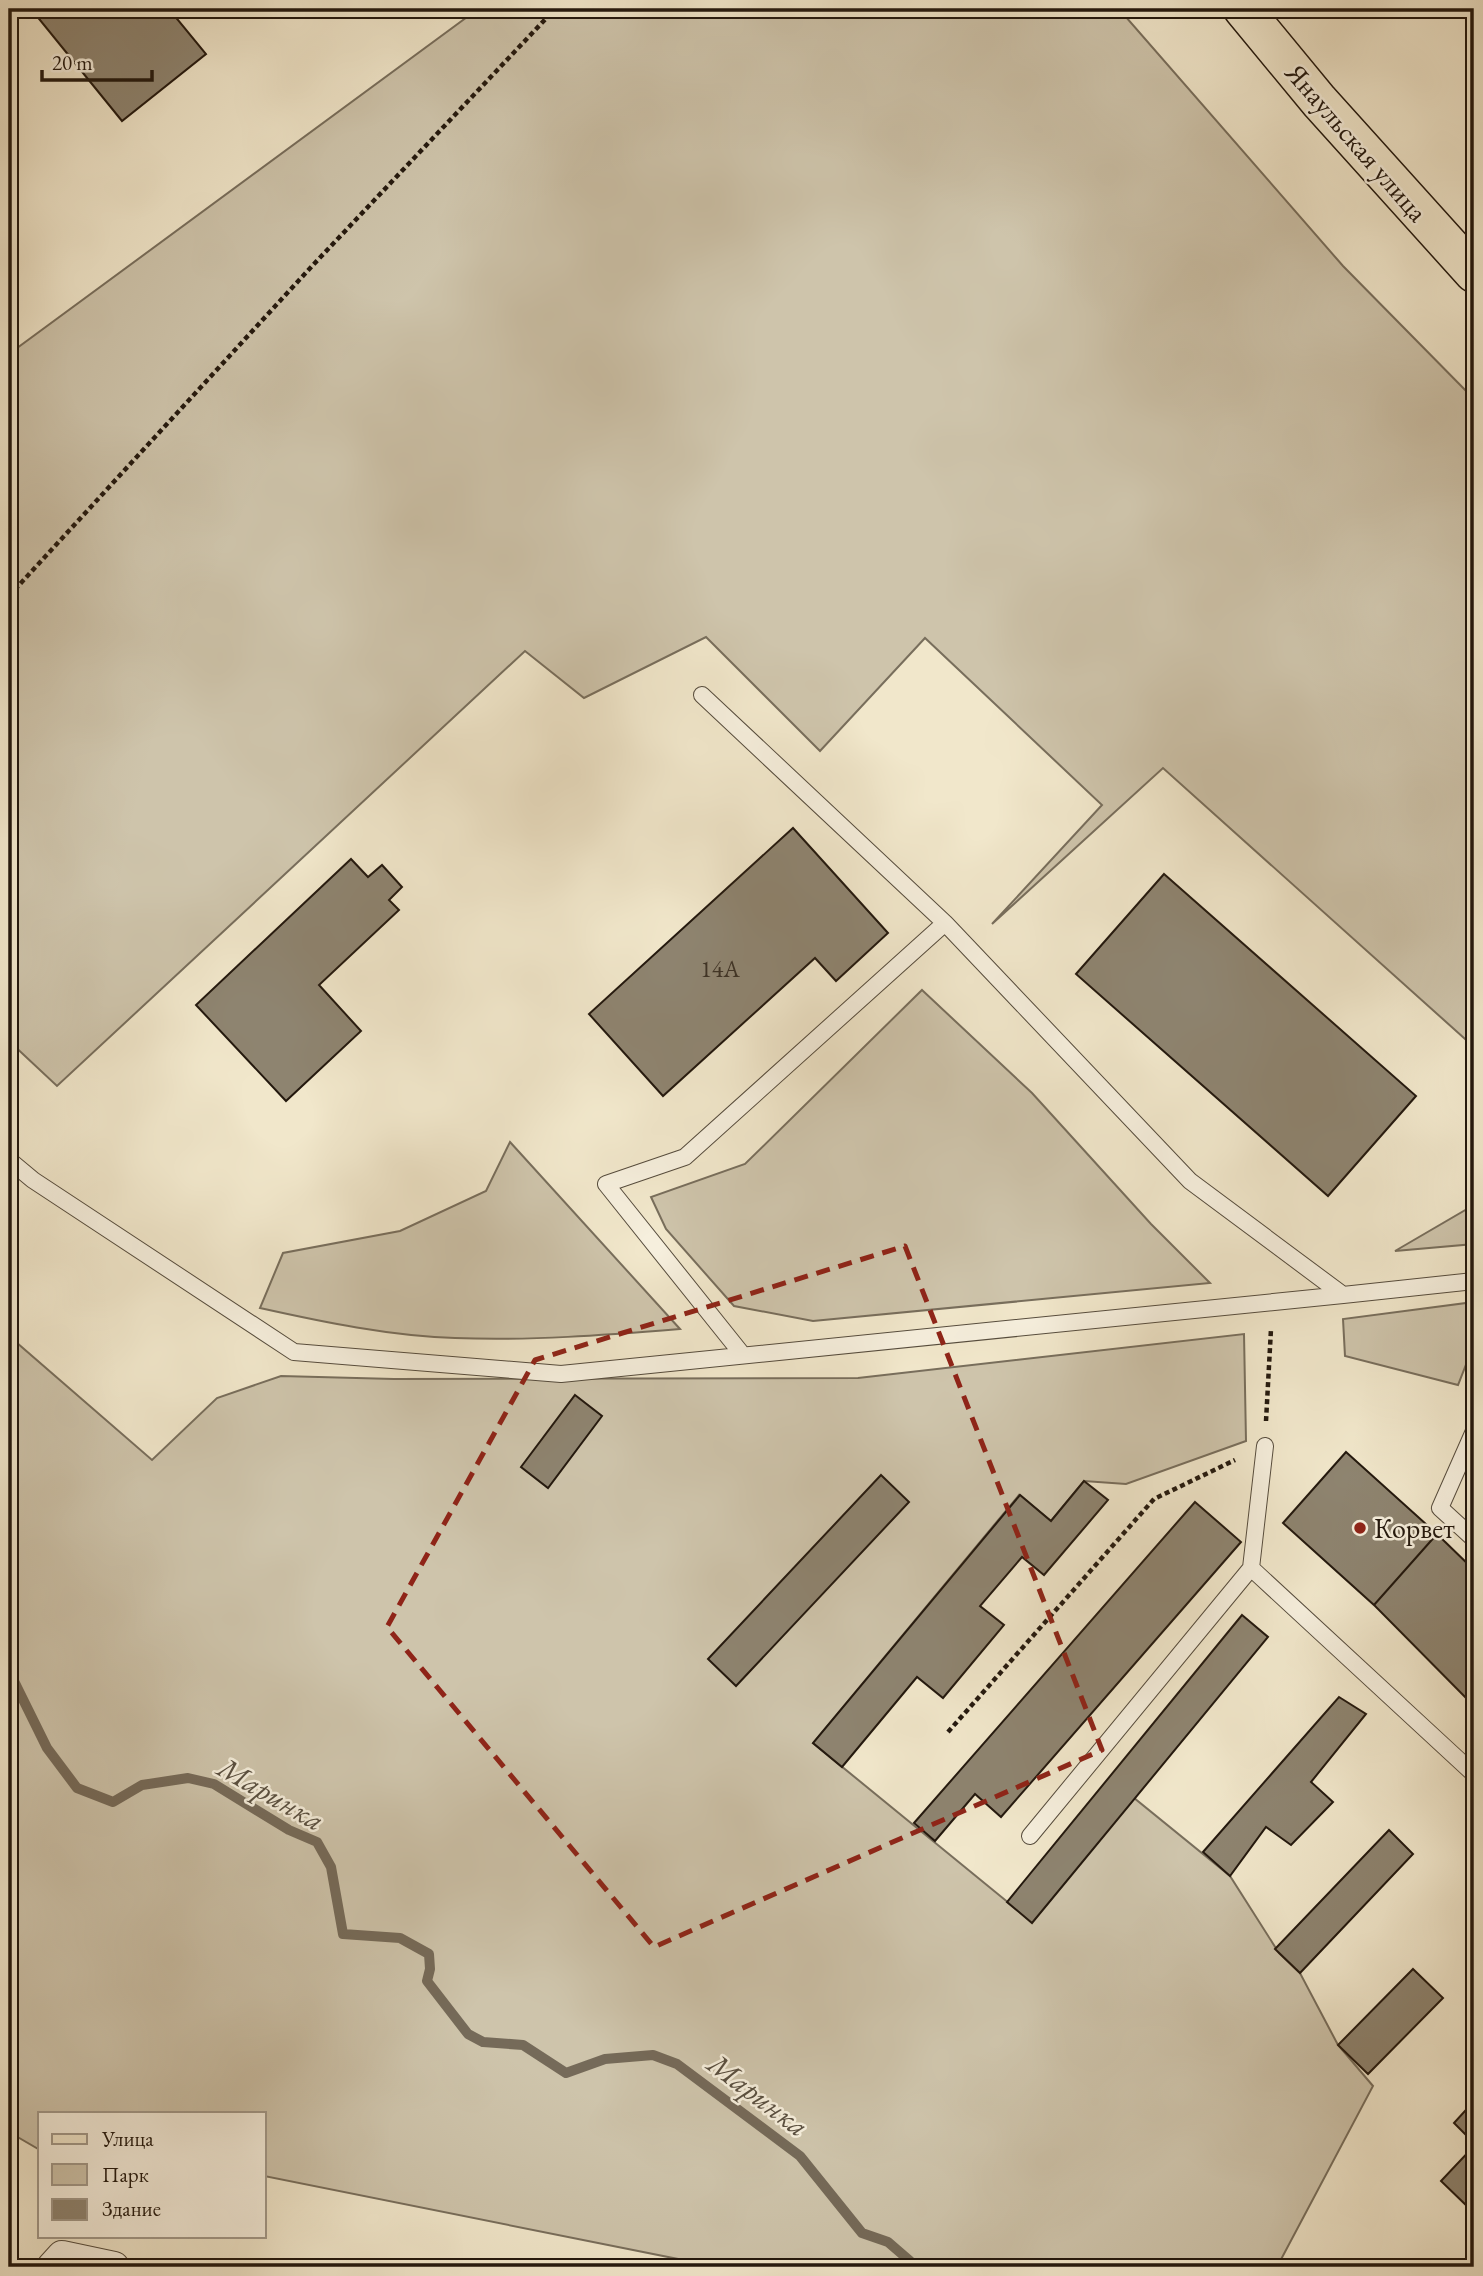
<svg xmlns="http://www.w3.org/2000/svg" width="1483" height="2276" viewBox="0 0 1483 2276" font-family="'EB Garamond',serif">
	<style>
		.green { fill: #cec4ab; stroke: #786e5c; stroke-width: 2 }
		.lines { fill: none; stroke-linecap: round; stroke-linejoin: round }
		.stream { stroke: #756a59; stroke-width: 10 }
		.building { fill: #8e8470; stroke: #23180e; stroke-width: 2 }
		.lane-casing { stroke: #564c3d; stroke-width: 18 }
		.street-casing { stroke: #564c3d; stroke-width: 32 }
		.primary-casing { stroke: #23180e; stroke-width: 41 }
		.path { stroke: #23180e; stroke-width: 4.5; stroke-dasharray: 5 3.5; stroke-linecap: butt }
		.lane { stroke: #f6efdd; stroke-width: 16 }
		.street { stroke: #f6efdd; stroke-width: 30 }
		.primary { stroke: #f1e7cb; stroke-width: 38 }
		.marked { fill: none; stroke: #8f2418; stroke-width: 5; stroke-dasharray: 14 9; stroke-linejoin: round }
		.poi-dot { fill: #8f2418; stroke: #f6efdd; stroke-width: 2.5 }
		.labels { text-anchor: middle; stroke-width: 5; stroke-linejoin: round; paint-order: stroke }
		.number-label { font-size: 24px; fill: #3e3326 }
		.street-label { font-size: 28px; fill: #23180e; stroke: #f6efdd }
		.poi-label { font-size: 28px; fill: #23180e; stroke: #f6efdd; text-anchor: start }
		.water-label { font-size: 30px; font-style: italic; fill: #594f40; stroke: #f6efdd }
	</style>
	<rect width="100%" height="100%" fill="#f1e7cb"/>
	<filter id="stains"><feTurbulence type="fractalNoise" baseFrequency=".00286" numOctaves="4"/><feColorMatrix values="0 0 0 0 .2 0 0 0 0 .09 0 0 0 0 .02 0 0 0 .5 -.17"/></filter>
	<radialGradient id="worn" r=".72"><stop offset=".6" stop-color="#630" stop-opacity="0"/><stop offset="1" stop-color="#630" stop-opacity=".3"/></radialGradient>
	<path class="green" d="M478,9h641l224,257 131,133v648l-311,-279 -171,156 110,-119 -177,-167 -105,113 -114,-114 -122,61 -59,-47 -468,435 -48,-45v-687z
		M922,990l110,103 119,131 59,59 -397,38 -79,-15 -68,-77 -15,-32 94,-33z
		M510,1142l170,187c-74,6 -150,12 -225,9 -65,-2 -132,-16 -195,-30l23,-55 117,-22 86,-40z
		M1474,1205v39l-79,7z
		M1474,1302v42l-16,41 -113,-29 -2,-37z
		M1244,1334l2,107 -120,43 -42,-3 -33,40 -32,-26 -206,248 219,179 102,-124 96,78 49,77 21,20 38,72 35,41 -96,181h-578l-6,-5 -429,-86v-63h-224v37l-31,-18v-796l143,124 65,-62 64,-22 113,3 464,-1z"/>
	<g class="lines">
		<path class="stream" d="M9,1671l38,77 30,40 36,14 29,-17 46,-7 26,6 75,46 28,12 14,25 12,67 57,4 29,16 1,15 -3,12 41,53 15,8 40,3 43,28 39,-14 48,-4 24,9 123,92 62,77 26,9 22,19 1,6"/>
	</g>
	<path class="building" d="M31,9h138l37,45 -84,67z
		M793,828l95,105 -52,48 -21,-23 -152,138 -74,-82z
		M351,859l17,18 14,-12 20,22 -13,13 10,10 -80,75 42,46 -75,70 -90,-96z
		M1164,874l252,222 -88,100 -252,-222z
		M575,1395l27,21 -54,72 -27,-21z
		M1346,1452l91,82 -63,71 -91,-82z
		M881,1475l28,27 -173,184 -28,-27z
		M1084,1481l24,19 -64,75 -22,-18 -42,49 24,19 -61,73 -26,-21 -75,90 -29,-24 207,-248 31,26z
		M1195,1502l46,40 -240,275 -26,-23 -40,47 -21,-18z
		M1437,1534l37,36v136l-100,-101z
		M1242,1615l26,22 -236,286 -25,-21z
		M1339,1697l27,17 -55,68 22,20 -42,43 -25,-18 -36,49 -27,-24z
		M1389,1830l24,24 -113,119 -25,-24z
		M1413,1969l30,29 -75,76 -30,-29z
		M1474,2101v42l-20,-20z
		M1474,2146v57l-5,5 -28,-27z"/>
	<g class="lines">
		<g class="lane-casing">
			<path id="lane" d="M702,695l243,228
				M9,1160l24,20 261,172 267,22 782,-79 -153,-114 -245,-258 -260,234 -79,27 136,170
				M1343,1295l131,-14
				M1474,1431l-34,77 34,31
				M1251,1568l223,206
				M1030,1836l221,-268 14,-122"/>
		</g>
		<g class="street-casing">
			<path id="street" d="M52,2267l10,-11 52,11"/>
		</g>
		<g class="primary-casing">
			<path id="primary" d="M1243,9l76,92 155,172"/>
		</g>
		<path class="path" d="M9,596l304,-331 242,-256
			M1266,1421l5,-92
			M948,1732l206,-233 81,-39"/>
		<use href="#lane" class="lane"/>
		<use href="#street" class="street"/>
		<use href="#primary" class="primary"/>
	</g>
	<path class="marked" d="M905,1246l197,504 -448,197 -267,-320 148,-267z"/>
	<circle class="poi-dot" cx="1360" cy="1528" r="7"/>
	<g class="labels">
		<g class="number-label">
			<text x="720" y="977">14А</text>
		</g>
		<g class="street-label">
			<text transform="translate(1357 142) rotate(49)" y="10">Янаульская улица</text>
		</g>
		<g class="poi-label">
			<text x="1374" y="1538">Корвет</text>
		</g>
		<g class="water-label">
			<text transform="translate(271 1794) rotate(30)" y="10">Маринка</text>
			<text transform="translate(758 2095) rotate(37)" y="10">Маринка</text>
		</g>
	</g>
	<rect width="1483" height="2276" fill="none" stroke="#f1e7cb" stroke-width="35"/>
	<rect x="10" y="10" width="1462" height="2255" fill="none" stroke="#23180e" stroke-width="3.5"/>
	<rect x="18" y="18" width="1448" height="2241" fill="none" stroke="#23180e" stroke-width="2"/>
	<rect x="38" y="2112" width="228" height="126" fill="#f6efdd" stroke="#a2998a" stroke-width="2"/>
	<rect x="52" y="2134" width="35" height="10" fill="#f1e7cb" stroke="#a2998a" stroke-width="2"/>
	<text x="102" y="2146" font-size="21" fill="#23180e">Улица</text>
	<rect x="52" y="2164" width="35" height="21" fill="#cec4ab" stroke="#a2998a" stroke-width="2"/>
	<text x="102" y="2182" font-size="21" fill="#23180e">Парк</text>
	<rect x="52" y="2199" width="35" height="21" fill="#8e8470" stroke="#a2998a" stroke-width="2"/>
	<text x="102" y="2216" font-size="21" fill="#23180e">Здание</text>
	<path d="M42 70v10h110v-10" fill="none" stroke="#23180e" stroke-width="3.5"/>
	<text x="52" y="70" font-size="21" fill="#23180e" stroke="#f6efdd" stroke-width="5" paint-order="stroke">20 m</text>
	<rect width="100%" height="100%" filter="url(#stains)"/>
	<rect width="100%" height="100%" fill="url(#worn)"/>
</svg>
